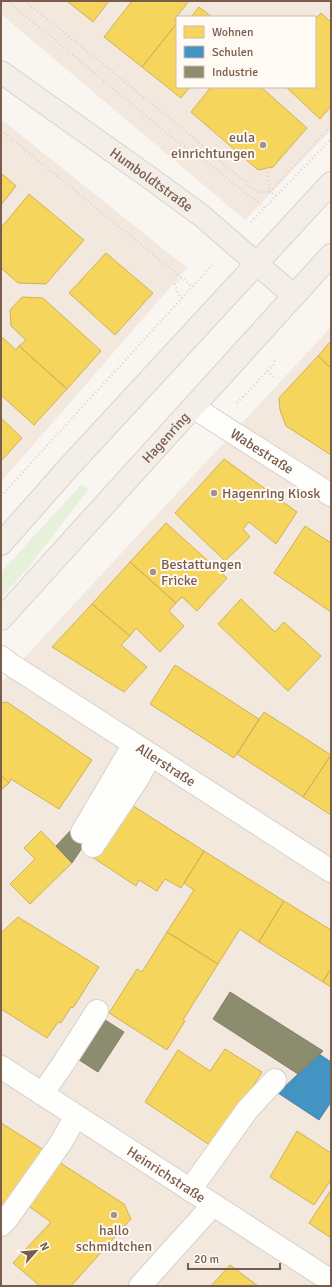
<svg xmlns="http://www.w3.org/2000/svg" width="332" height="1287" viewBox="0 0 332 1287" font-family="Signika,sans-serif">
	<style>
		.residential { fill: #f2e8de; fill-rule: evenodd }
		.green { fill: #e7f0db }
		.homes { fill: #f6d55c; stroke: #d1b158 }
		.schools { fill: #4393c3; stroke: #5482a0 }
		.industry { fill: #8c8c6e; stroke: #877e64 }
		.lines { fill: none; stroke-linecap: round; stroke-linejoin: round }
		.minor-casing { stroke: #d7d1cb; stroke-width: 24 }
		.major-casing { stroke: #dad1cc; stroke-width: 24 }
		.path { stroke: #dcd5d0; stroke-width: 2.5; stroke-dasharray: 1 3; stroke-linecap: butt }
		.minor { stroke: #fefefd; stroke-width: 22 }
		.major { stroke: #f3eee8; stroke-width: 22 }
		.poi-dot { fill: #a69286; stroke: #fffaf3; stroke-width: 1.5 }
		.labels { text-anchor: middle; stroke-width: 4; stroke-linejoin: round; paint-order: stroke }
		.poi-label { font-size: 14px; fill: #7a5c4d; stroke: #fffaf3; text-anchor: start }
		.street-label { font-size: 14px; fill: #7a5c4d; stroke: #fffaf3 }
	</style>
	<rect width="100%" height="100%" fill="#f9f5f0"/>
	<path class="residential" d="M1,1h330v129l-86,90 -244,-206zM177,17h138v70h-138z
		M1,119l186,149 -186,214z
		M331,327v959h-330v-603z"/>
	<path class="green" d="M82,484l6,6 -60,78 -27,30v-26z"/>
	<path class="homes" d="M67,1h42l-16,21z
		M132,1h57l-15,19 3,3 -35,44 -38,-30z
		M199,7l13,10h-21z
		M321,13l10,9v84l-11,13 -34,-32h29v-68z
		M177,23v64h13l-9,11 -39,-31z
		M211,87h50l46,41 -34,39 -15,3 -67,-58z
		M1,173l15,13 -15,19z
		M29,194l55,46 -38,44 -28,-1 -17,-15v-40z
		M106,253l47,40 -38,42 -46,-42z
		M22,297l21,1 58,53 -34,38 -48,-43 7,-6 -15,-14 -1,-16z
		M1,338h2l13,12 3,-4 48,43 -33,36 -33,-30z
		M331,341v27l-13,-12z
		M318,356l13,12v87l-45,-29 -6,-16 -1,-12z
		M1,418l21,20 -21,23z
		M224,459l73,53 -21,32 -27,-22 -6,7 7,8 -25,24 -50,-48z
		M166,523l61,55 -30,33 -15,-14 -6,6 -46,-41z
		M305,526l26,17v69l-57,-39z
		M130,562l46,41 -7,8 15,15 -24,26 -24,-24 -6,8 -38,-32z
		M241,599l34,33 9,-10 37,34 -33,35 -70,-67z
		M92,604l38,32 -9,9 26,22 -23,25 -72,-45z
		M175,665l84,54 -25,39 -84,-54z
		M7,702l85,58 -33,49 -48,-30 -2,4 -8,-8v-72z
		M264,712l67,43 -28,42 -66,-43z
		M331,755v60l-28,-18z
		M1,775l8,8 -8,7z
		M127,802l77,49 -23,37 -16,-9 -8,12 -18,-11 -3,6 -44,-29z
		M41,831l31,32 -42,41 -20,-20 25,-25 -11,-11z
		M204,851l80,50 -25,41 -19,-13 -22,35 -51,-32 27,-42 -10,-7z
		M284,901l47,29v38l-8,14 -64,-40z
		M18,917l81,50 -26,41 -2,-1 -10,16 -3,-1 -11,16 -46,-29v-76z
		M167,932l51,32 -35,56 2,1 -18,29 -58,-37 28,-44 5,3z
		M331,968v19l-8,-5z
		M225,1049l37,23 -48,76 -69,-46 33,-52 32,21z
		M1,1123l43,27 -43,66z
		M297,1131l34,22v27l-17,25 -44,-28z
		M59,1162l65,42 7,15 -60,67h-31l-27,-23 38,-41 -24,-17z
		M331,1190v48l-22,-15z
		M230,1265l28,21h-47z"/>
	<path class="schools" d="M319,1054l12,8v40l-12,18 -41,-27z"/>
	<path class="industry" d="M71,830l15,12 -14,21 -16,-17z
		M230,992l93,59 -25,23 -85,-55z
		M102,1018l22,14 -26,40 -22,-14z"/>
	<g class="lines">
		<g class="minor-casing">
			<g id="minor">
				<path id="s1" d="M193,407l138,88"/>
				<path id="s2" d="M1,657l9,7 321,207"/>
				<path d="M82,832l52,-88"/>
				<path d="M93,846l44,-66 14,-25"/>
				<path id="s3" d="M1,1067l330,214"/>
				<path d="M42,1094l21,-30 34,-53"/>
				<path d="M190,1190l58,-81 27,-29"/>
				<path d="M1,1225l6,-6 53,-75 16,-28"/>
				<path d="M140,1286l73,-81"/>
			</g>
		</g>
		<g class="major-casing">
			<g id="major">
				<path id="s4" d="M1,72l149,106 52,38 92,80"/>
				<path d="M1,544l67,-76 263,-285"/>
				<path id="s5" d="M1,619l330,-364"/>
			</g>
		</g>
		<path class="path" d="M8,1l167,139 20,13 70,55
			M25,1l159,129 73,62h13l7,4
			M1,130l192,157
			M267,168l3,23
			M270,192l61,-66
			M251,222l80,-83
			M181,278l-6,6 3,9 4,6
			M267,371l7,6
			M237,403l36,-38 2,-6
			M1,496l213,-233"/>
		<use href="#minor" class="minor"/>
		<use href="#major" class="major"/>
	</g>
	<g class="poi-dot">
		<circle cx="263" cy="145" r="4"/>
		<circle cx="214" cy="493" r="4"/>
		<circle cx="153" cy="572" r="4"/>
		<circle cx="114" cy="1215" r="4"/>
	</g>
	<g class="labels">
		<g class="poi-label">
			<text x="255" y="142" text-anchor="end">eula<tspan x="255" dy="16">einrichtungen</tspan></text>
			<text x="222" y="498">Hagenring Kiosk</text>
			<text x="161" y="569">Bestattungen<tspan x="161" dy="16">Fricke</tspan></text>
			<text x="114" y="1235" text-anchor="middle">hallo<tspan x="114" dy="16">schmidtchen</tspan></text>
		</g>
		<g class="street-label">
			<text dy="5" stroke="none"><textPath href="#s4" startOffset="185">Humboldtstraße</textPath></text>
			<text dy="5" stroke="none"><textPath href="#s5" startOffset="245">Hagenring</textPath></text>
			<text dy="5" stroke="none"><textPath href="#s1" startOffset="82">Wabestraße</textPath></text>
			<text dy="5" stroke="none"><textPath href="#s2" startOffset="197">Allerstraße</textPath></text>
			<text dy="5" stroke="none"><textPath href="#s3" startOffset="197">Heinrichstraße</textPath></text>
		</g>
	</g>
	<rect width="332" height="1287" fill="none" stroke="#7a5c4d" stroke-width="4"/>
	<rect x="176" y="16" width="140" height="72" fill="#fffaf3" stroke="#cabbb1"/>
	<rect x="184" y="26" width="20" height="12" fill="#f6d55c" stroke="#cabbb1"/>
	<text x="212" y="36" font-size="12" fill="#7a5c4d">Wohnen</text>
	<rect x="184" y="46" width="20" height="12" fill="#4393c3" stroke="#cabbb1"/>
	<text x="212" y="56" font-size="12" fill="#7a5c4d">Schulen</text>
	<rect x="184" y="66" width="20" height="12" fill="#8c8c6e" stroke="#cabbb1"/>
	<text x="212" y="76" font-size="12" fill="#7a5c4d">Industrie</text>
	<g transform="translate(36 1251) rotate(63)" stroke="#fffaf3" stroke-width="3" paint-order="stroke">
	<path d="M0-3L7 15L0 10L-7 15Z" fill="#7a5c4d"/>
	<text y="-6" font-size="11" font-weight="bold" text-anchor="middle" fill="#7a5c4d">N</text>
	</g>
	<path d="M188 1263v6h92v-6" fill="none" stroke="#7a5c4d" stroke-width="2"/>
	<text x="194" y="1263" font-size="12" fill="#7a5c4d" stroke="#fffaf3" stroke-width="3" paint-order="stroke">20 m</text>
</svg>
